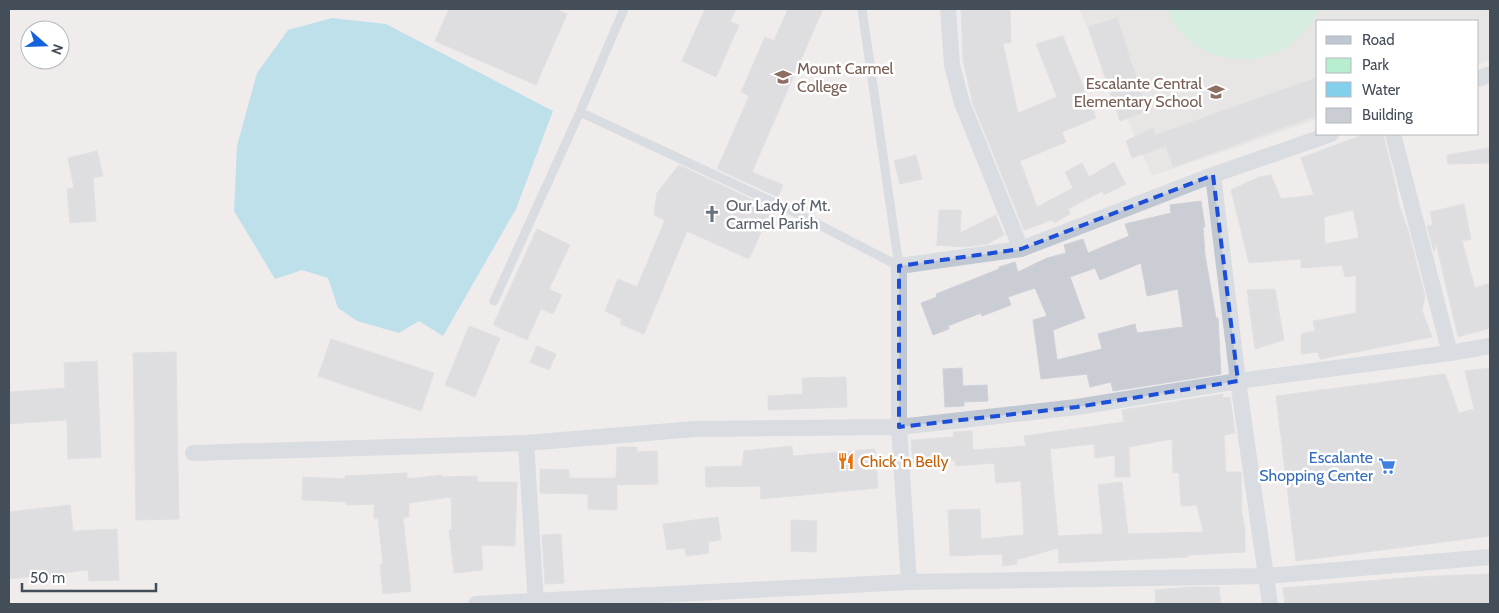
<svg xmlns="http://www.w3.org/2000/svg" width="1499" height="613" viewBox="0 0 1499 613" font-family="Cabin,sans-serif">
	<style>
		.education { fill: #e0dddd }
		.green { fill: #b8eed0 }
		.water { fill: #84d0ec }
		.building { fill: #cbcdd4; stroke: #cfd1d8; fill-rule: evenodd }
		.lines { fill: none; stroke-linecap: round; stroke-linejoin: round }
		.service { stroke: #bec7d2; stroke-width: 9 }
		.minor { stroke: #bec7d2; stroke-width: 16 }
		.marked { fill: none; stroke: #1d4ed8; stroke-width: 4; stroke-dasharray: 10 6; stroke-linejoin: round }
		.labels { text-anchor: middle; stroke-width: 5; stroke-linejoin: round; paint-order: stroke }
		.education-label { font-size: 16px; fill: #785e54; stroke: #fff; text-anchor: start }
		.worship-label { font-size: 16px; fill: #5b616d; stroke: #fff; text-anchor: start }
		.shop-label { font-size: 16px; fill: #366cbe; stroke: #fff; text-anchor: end }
		.food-label { font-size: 16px; fill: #c56008; stroke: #fff; text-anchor: start }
	</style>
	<rect width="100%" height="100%" fill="#efeceb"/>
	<path class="education" d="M1079,9h411v51l-12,4v-43h-160v98l-166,57z"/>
	<path class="green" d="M1167,9h151c-2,7 -7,13 -12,20 -35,48 -118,37 -139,-20z"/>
	<path class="water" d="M332,18l54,6 167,87 -37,98 -73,127 -24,-15 -20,12 -42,-12 -19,-13 -10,-30 -26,-8 -27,9 -41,-68 3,-65 20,-73 31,-43z"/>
	<path class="building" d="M449,9h106l12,5 -31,71 -101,-44z
		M705,9h31l-6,13 9,3 -23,52 -34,-16z
		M788,9h35l-71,163 31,13 -5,12 -61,-28 32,-73 -8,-4 24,-55 9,4z
		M961,9h49l1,34h-8l15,70 39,-16 -21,-53 27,-8 33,82 -34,14 4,10 -46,19 17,46 36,-19 -8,-16 17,-9 7,14 25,-15 12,22 -22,11 -2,-4 -34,18 2,5 -16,9 -2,-3 -28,10 -51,-126 -10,-43z
		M1117,18l30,93 -27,10 -32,-94z
		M1318,77v38l-145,52 -7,-21 -34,12 -6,-17 27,-13 2,7z
		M1365,134h18l13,53 3,18 9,25 17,66 -3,14 10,27 -112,22 -2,-7 -17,2v-20l14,-3 -2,-10 43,-8v-38l-11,2 -3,-12 -41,3v-9l-52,4 -18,-73 28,-13 12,-2 10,24 33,-4 -13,-37zM1353,210l6,28 -34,6 -1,-27z
		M1490,148v15l-42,1 -1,-9z
		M97,151l6,25 -10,2 3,43 -26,2 -3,-34 7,-1 -6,-30z
		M916,155l6,24 -22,5 -6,-23z
		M679,165l93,44 -23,50 -62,-28 -43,103 -24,-10 2,-5 -17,-8 13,-32 19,8 28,-67 -11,-5 3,-22z
		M1201,201l4,26h-2l2,28 11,63h2l3,56 -108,17 -2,-9 -21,5 -3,-13 -46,5 -8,-59 14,-4 -12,-28 -27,9 3,8 -29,11 -1,-3 -33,13 1,3 -16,6 -12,-32 16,-6 -1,-3 63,-25v-2l16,-5 3,10 29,-14 19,-5 -2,-8 19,-6 5,14 41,-17 -4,-12 46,-11 -1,-8zM1141,263l6,33 31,-7 5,38 -46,6 -2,-9 -37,10 4,15 -45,11 -4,-30 32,-12 -15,-41 25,-9 5,12z
		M1464,204l7,35 -9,2 13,47 15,-5v45l-32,9 -22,-94 -2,9 -7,-26 6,-1 -3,-13z
		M939,210h22l-1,23 36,-18 8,20 -17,9 -21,3 -31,-2 2,-1z
		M537,229l33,16 -21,44 13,6 -9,19 -12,-5 -14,31 -34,-15z
		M1275,289l9,51 -29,9 -8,-59z
		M469,326l31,12 -25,59 -30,-12z
		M331,339l103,34 -13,38 -103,-35z
		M537,346l19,8 -7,16 -19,-8z
		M176,352l3,167 -43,1 -3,-167z
		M97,361l4,96 -33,2 -1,-39 -58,4v-32l56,-4 -1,-25z
		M962,368l1,18 24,-1 1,16 -24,1v4l-19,1 -2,-38z
		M1490,368v168l-194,25 -20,-165 169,-22 14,39 15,-4 -9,-38z
		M846,377l1,30 -79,3v-14l35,-2 -1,-16z
		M1223,394v4l7,-1 5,36 -11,2 2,37h15l1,42 3,14v24l-57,3v2l-129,6 -1,-15 -42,12 1,4 -14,2 -1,-12 -52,2 -2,-46 32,-1 1,30 43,-4 -3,-54 -25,2 -2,-20 -38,3 -1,-6 -42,4 -2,-24 43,-3 -1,-5 19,-1 1,19 53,-4 -2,-10 100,-14 -2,-12zM1172,439l1,34h6l2,33 16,-1 6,27 -75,2 -6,-52 -24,3 5,49 -45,2 -8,-87 44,-5 1,14 20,-3v22h15l-1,-30z
		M792,446l1,10 82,-7 3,39 -117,11 -1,-13 -54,1 -1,-20 37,-1 2,-15z
		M617,447h20v5l20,-1 1,33 -41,1v25l-29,-1v-15l-48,-1v-24l29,1v8h47z
		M407,473v6l35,-4v2l35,-1v6h40l-2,64 -34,-1 2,25 -29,3 -5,-43 3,-1 -1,-32 -42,6v14h-6l8,74 -28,3 -3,-30h3l-5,-46 -4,1v-15l-28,1v-3l-44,-2 1,-23 42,2v-3z
		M70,505l3,26 44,-2 2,51 -30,1 -1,-11 -79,9v-67z
		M718,517l3,23 -13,2 1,11 -23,3 -1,-8 -18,2 -4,-26z
		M791,520l26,1 -1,31 -25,-1z
		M561,534l3,49 -19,1 -3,-49z
		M1490,574v30h-205l-2,-16 133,-11z
		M1189,587h30l2,17h-65l-1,-14z"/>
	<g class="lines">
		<path class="service" d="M862,9l37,257
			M580,112l212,99 107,55
			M494,301l86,-189 44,-103"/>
		<path class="minor" d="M948,9l4,56 10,38 59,146
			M1478,79l12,-5
			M1393,134l57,219
			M1213,175l25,206 32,223
			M526,443l10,161
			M193,453l333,-10 169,-14 204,-2 178,-20 161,-26 212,-28 40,-7
			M909,582l-10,-155v-161l122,-17 192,-74 118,-41
			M476,604l433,-22 358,-6 223,-19"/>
	</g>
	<path d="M0 0H1499V613H0ZM1213,175l25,206 -161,26 -178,20v-161l122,-17z" fill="#efeceb" fill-opacity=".55" fill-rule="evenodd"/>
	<path class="marked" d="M1213,175l25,206 -161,26 -178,20v-161l122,-17z"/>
	<defs>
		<g id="school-bare" transform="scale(1.35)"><path d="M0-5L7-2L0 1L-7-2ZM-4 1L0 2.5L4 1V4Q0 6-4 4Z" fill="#8d6e63" stroke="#fff" stroke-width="2.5" paint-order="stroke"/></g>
		<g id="church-bare" transform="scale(1.35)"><path d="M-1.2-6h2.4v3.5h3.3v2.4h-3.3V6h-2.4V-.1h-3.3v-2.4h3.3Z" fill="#6b7280" stroke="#fff" stroke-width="2.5" paint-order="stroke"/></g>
		<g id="restaurant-bare" transform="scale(1.35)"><path d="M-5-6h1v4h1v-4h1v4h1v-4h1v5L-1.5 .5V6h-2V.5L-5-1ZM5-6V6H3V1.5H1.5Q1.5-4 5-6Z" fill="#e8710a" stroke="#fff" stroke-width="2.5" paint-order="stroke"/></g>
		<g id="supermarket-bare" transform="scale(1.35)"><path d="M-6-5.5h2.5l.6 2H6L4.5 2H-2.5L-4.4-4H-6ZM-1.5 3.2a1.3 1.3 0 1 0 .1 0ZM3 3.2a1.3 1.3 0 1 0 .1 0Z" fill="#3f7fe0" stroke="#fff" stroke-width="2.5" paint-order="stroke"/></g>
	</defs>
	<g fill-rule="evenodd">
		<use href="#school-bare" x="783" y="77"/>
		<use href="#school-bare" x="1216" y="92"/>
		<use href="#church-bare" x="712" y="214"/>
		<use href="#restaurant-bare" x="846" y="461"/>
		<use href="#supermarket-bare" x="1387" y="466"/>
	</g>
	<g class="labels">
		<g class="education-label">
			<text x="797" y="74">Mount Carmel<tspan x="797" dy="18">College</tspan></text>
			<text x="1202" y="89" text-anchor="end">Escalante Central<tspan x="1202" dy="18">Elementary School</tspan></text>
		</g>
		<g class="worship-label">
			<text x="726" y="211">Our Lady of Mt.<tspan x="726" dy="18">Carmel Parish</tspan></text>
		</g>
		<g class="shop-label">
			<text x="1373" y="463">Escalante<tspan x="1373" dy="18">Shopping Center</tspan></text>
		</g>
		<g class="food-label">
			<text x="860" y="467">Chick 'n Belly</text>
		</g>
	</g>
	<rect width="1499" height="613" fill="none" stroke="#444e59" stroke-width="20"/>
	<rect x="1316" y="20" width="162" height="115" fill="#ffffff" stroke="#b4b8bd"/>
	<rect x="1326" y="36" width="25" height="8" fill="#bec7d2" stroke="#b4b8bd"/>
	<text x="1362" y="45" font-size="15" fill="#444e59">Road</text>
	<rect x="1326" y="58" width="25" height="15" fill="#b8eed0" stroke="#b4b8bd"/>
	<text x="1362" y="70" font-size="15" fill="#444e59">Park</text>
	<rect x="1326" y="82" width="25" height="15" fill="#84d0ec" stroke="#b4b8bd"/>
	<text x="1362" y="95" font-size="15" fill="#444e59">Water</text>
	<rect x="1326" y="108" width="25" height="15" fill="#cbcdd4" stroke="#b4b8bd"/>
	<text x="1362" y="120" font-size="15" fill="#444e59">Building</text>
	<g transform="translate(45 45) rotate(110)"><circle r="24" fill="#ffffff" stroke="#b4b8bd"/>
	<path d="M0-4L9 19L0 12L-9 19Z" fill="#1661de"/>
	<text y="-8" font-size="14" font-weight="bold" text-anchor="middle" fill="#444e59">N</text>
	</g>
	<path d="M22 583v8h134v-8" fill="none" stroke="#444e59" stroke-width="2.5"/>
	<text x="30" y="583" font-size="15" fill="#444e59" stroke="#ffffff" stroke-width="4" paint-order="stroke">50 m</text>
</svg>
